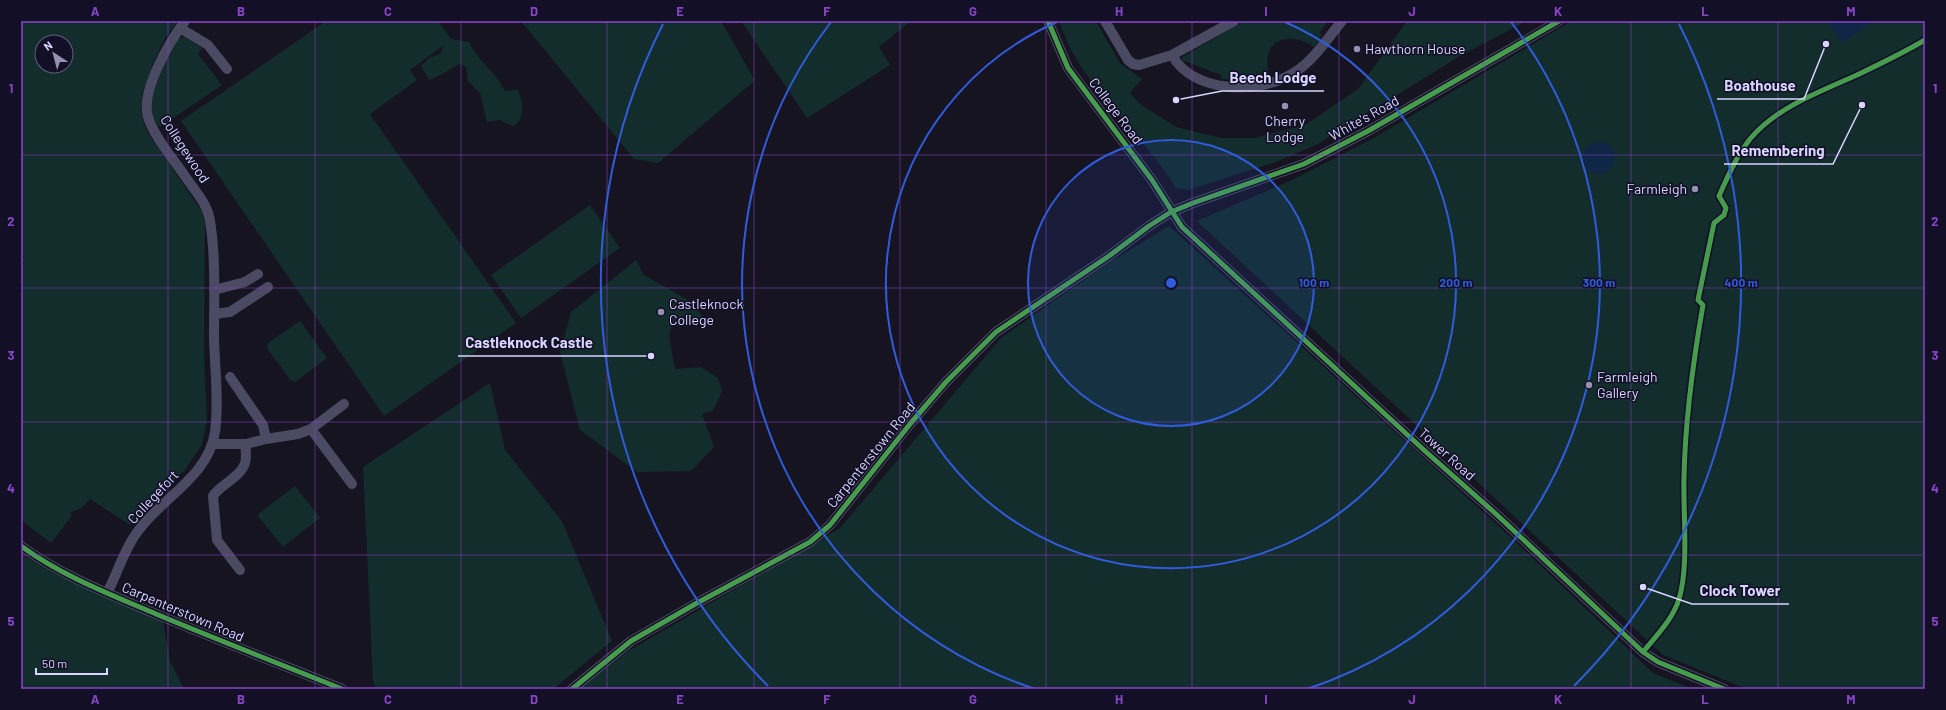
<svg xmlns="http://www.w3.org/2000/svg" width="1946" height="710" viewBox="0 0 1946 710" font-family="Barlow,sans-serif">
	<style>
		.green { fill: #132c2c; fill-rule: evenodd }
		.water { fill: #102647 }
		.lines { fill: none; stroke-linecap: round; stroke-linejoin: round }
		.minor { stroke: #4a4a62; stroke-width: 10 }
		.cycleway-casing { stroke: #120f26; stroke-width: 8 }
		.cycleway { stroke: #469c4c; stroke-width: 5 }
		.grid { fill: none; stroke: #8945c9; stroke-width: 1; stroke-opacity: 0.55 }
		.ring { fill: none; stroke: #305cdc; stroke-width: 2 }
		.poi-dot { fill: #9491b1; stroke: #120f26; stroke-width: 1.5 }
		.labels { text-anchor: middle; stroke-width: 3; stroke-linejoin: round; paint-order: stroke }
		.poi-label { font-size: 14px; fill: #d8d5ff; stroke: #120f26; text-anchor: start }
		.street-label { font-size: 14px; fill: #d8d5ff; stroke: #120f26 }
		.centre { fill: #305cdc; stroke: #120f26; stroke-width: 2 }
		.ring-label { font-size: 12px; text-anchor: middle; font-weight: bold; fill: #305cdc; stroke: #120f26; stroke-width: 3; stroke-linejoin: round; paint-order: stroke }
		.leader { fill: none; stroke: #d8d5ff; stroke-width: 1.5 }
		.callout-dot { fill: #d8d5ff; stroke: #120f26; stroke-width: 1.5 }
		.callout-label { font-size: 15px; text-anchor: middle; font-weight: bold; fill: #d8d5ff; stroke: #120f26; stroke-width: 3; stroke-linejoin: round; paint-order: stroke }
		.neatline { fill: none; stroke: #8945c9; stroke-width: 1.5 }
		.grid-label { font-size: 13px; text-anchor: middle; font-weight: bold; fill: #8945c9 }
	</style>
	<rect width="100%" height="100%" fill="#161421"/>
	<path class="green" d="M21,21h157l-13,17 -12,25 -11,32 -1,17 5,18 59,86 -1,138 3,67 -5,24 -18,26 -41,36 -13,18 -40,-26 -10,10 -9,3v5l-20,26 -30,-23v-258l6,4 -6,-6zM42,42h24v24h-24z
		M326,21h112l13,18 18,3c9,19 26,29 36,49l13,-1c5,13 8,26 -4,36l-15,-6 -12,2 -7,-29 -12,-12 -2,-14 -6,-3c-10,5 -20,12 -31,16l-8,-14 8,-8 11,-4 4,-9 -34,25 7,10 -47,34 146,209 -132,93 -203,-295z
		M521,21h200l33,58 -1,3 -95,81 -24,-4z
		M741,21h170l-32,26 11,18 -83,53z
		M1059,21h37l24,42 22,16 -12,14 10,11 36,23 46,11h33l50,-13 53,-36 49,-68h120l-67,35 -142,88 -42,18 -88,28 -12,-2c-35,-58 -96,-101 -117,-167z
		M1244,21h84l-8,11 2,3 -8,12c-14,-11 -40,-13 -46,7 -2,6 0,14 1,20l-26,3v3l-22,-1v-4l-39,-15v-3z
		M1572,21h353v668h-178l-84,-34 -466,-434 93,-40 82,-42z
		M185,37l17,11 -4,6 24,31 -62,42c-3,-3 -6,-7 -7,-10 -9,-21 16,-60 26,-79z
		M590,205l30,43 -99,70 -30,-43z
		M1169,226l348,317 136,130 39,16h-1115l53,-39 210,-122 161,-190 103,-72z
		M636,260l8,15 49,28 12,17 -32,2 -4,14 6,33 26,-2 17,11 4,13 -9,20 -11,3 12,33 -23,24 -54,1 -57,-42 -20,-78 11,-40z
		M300,321l27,37 -32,24 -4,-1 -24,-33 1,-5z
		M490,383l15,67 57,71 50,120 -59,48h-177l-3,-8 -10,-214z
		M295,486l25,32 -37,29 -26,-32z
		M21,554l38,22 104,46 7,39 14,28h-163z"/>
	<path class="water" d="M1829,21h45l-32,21 -10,-14z
		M1583 158a16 16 0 1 1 32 0a16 16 0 1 1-32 0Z"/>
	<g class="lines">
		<path class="minor" d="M1048,21l20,47 84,112 30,47 243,224 71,63 147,138 15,10 66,27
			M1105,21l23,39 5,4 6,1 33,-10 62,-34
			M180,28l28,17 19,24
			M1172,55c21,39 89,40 123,17 19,-12 32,-33 47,-51
			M214,290l31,-8 13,-8
			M214,314l16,-2 38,-25
			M230,377l33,48 3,14
			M311,429l41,55
			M212,444h34l20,-5 32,-5 13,-5 33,-25
			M21,546c41,30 88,48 135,68 62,26 124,50 186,75
			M240,570l-23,-30 -4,-44c8,-12 28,-19 32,-33 2,-5 0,-14 1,-19
			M107,593c12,-23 18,-47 35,-67 25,-31 67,-52 73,-94 4,-30 0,-63 -1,-93 0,-38 2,-82 -4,-118 -2,-16 -14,-29 -23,-42 -12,-18 -33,-42 -39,-62 -8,-26 22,-76 37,-96
			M572,689l59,-48 66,-38 113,-61 20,-17 80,-101 36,-42 50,-50 113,-76 40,-30 22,-14 22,-9 111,-39 64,-33 191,-110"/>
		<g class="cycleway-casing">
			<path id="cycleway" d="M1048,21l20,47 84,112 30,47 243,224 71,63 147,138 15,10 66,27
				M21,546c41,30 88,48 135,68 62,26 124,50 186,75
				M1643,652c13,-16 30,-33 36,-53 10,-32 4,-86 5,-121 1,-58 9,-116 19,-173l-5,-5 16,-77 10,-8 2,-7 -7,-12c9,-20 17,-39 31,-57 27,-32 69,-47 107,-64 23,-11 46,-22 68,-35
				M572,689l59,-48 66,-38 113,-61 20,-17 80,-101 36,-42 50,-50 113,-76 40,-30 22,-14 22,-9 111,-39 64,-33 191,-110"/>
		</g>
		<use href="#cycleway" class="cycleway"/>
	</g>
	<path class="grid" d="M168,21v668M315,21v668M461,21v668M607,21v668M754,21v668M900,21v668M1046,21v668M1192,21v668M1339,21v668M1485,21v668M1631,21v668M1778,21v668M21,155h1904M21,288h1904M21,422h1904M21,555h1904"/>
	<circle cx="1171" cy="283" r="143" fill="#305cdc" fill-opacity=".12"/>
	<g class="ring">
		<circle cx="1171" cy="283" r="143"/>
		<path d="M1285 22A285 285 0 1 1 1057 22"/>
		<path d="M1035 689A428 428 0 0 1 831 22M1511 22A428 428 0 0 1 1307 689"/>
		<path d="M768 686A570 570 0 0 1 663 24M1679 24A570 570 0 0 1 1574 686"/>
	</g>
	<g class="poi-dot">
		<circle cx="1357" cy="49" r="4"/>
		<circle cx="1285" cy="106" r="4"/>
		<circle cx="1695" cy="189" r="4"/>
		<circle cx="661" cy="312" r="4"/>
		<circle cx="1589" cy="385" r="4"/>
	</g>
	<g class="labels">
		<g class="poi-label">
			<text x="1365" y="54">Hawthorn House</text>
			<text x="1285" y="126" text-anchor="middle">Cherry<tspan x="1285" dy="16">Lodge</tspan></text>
			<text x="1687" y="194" text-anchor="end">Farmleigh</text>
			<text x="669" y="309">Castleknock<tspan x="669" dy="16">College</tspan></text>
			<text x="1597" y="382">Farmleigh<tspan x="1597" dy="16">Gallery</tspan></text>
		</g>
		<g class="street-label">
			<text transform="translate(1116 111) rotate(53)" y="5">College Road</text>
			<text transform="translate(1364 118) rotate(-29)" y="5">White's Road</text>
			<text transform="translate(185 149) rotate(57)" y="5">Collegewood</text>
			<text transform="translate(1447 454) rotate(42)" y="5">Tower Road</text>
			<text transform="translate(871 455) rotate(-51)" y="5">Carpenterstown Road</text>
			<text transform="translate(153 497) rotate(-47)" y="5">Collegefort</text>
			<text transform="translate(183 612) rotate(23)" y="5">Carpenterstown Road</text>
		</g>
	</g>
	<circle cx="1171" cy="283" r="6" class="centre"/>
	<g class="ring-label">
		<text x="1314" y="287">100 m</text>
		<text x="1456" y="287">200 m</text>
		<text x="1599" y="287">300 m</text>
		<text x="1741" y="287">400 m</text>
	</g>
	<path class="leader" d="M1176 100L1222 91H1324M1826 44L1804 99H1717M1862 105L1833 164H1724M651 356L601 356H458M1643 587L1692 604H1789"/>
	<g class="callout-dot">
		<circle cx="1176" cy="100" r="4"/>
		<circle cx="1826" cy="44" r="4"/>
		<circle cx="1862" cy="105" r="4"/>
		<circle cx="651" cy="356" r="4"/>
		<circle cx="1643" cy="587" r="4"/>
	</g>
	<g class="callout-label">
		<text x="1273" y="83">Beech Lodge</text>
		<text x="1760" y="91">Boathouse</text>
		<text x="1778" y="156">Remembering</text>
		<text x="529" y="348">Castleknock Castle</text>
		<text x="1740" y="596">Clock Tower</text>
	</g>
	<rect width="1946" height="710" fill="none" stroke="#120f26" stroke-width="44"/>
	<g transform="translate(54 54) rotate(324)"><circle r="19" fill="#120f26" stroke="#615e7d"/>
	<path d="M0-3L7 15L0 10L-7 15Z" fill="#9491b1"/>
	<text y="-6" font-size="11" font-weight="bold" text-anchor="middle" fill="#d8d5ff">N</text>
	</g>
	<path d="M36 668v6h71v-6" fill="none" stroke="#d8d5ff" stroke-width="2"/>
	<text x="42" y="668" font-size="12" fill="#d8d5ff" stroke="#120f26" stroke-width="3" paint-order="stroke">50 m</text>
	<rect x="22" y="22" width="1902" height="666" class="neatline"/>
	<g class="grid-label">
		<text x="95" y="16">A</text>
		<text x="241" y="16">B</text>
		<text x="388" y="16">C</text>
		<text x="534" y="16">D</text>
		<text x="680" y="16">E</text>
		<text x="827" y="16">F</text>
		<text x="973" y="16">G</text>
		<text x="1119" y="16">H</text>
		<text x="1266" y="16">I</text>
		<text x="1412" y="16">J</text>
		<text x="1558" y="16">K</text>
		<text x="1705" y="16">L</text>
		<text x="1851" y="16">M</text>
		<text x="11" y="93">1</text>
		<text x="1935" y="93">1</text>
		<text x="11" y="226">2</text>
		<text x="1935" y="226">2</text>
		<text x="11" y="360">3</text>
		<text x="1935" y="360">3</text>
		<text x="11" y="493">4</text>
		<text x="1935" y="493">4</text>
		<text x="11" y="626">5</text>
		<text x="1935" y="626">5</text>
		<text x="95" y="704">A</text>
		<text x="241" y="704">B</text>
		<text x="388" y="704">C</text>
		<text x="534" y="704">D</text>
		<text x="680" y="704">E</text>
		<text x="827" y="704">F</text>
		<text x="973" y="704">G</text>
		<text x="1119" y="704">H</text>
		<text x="1266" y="704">I</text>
		<text x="1412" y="704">J</text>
		<text x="1558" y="704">K</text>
		<text x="1705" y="704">L</text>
		<text x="1851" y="704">M</text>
	</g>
</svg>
